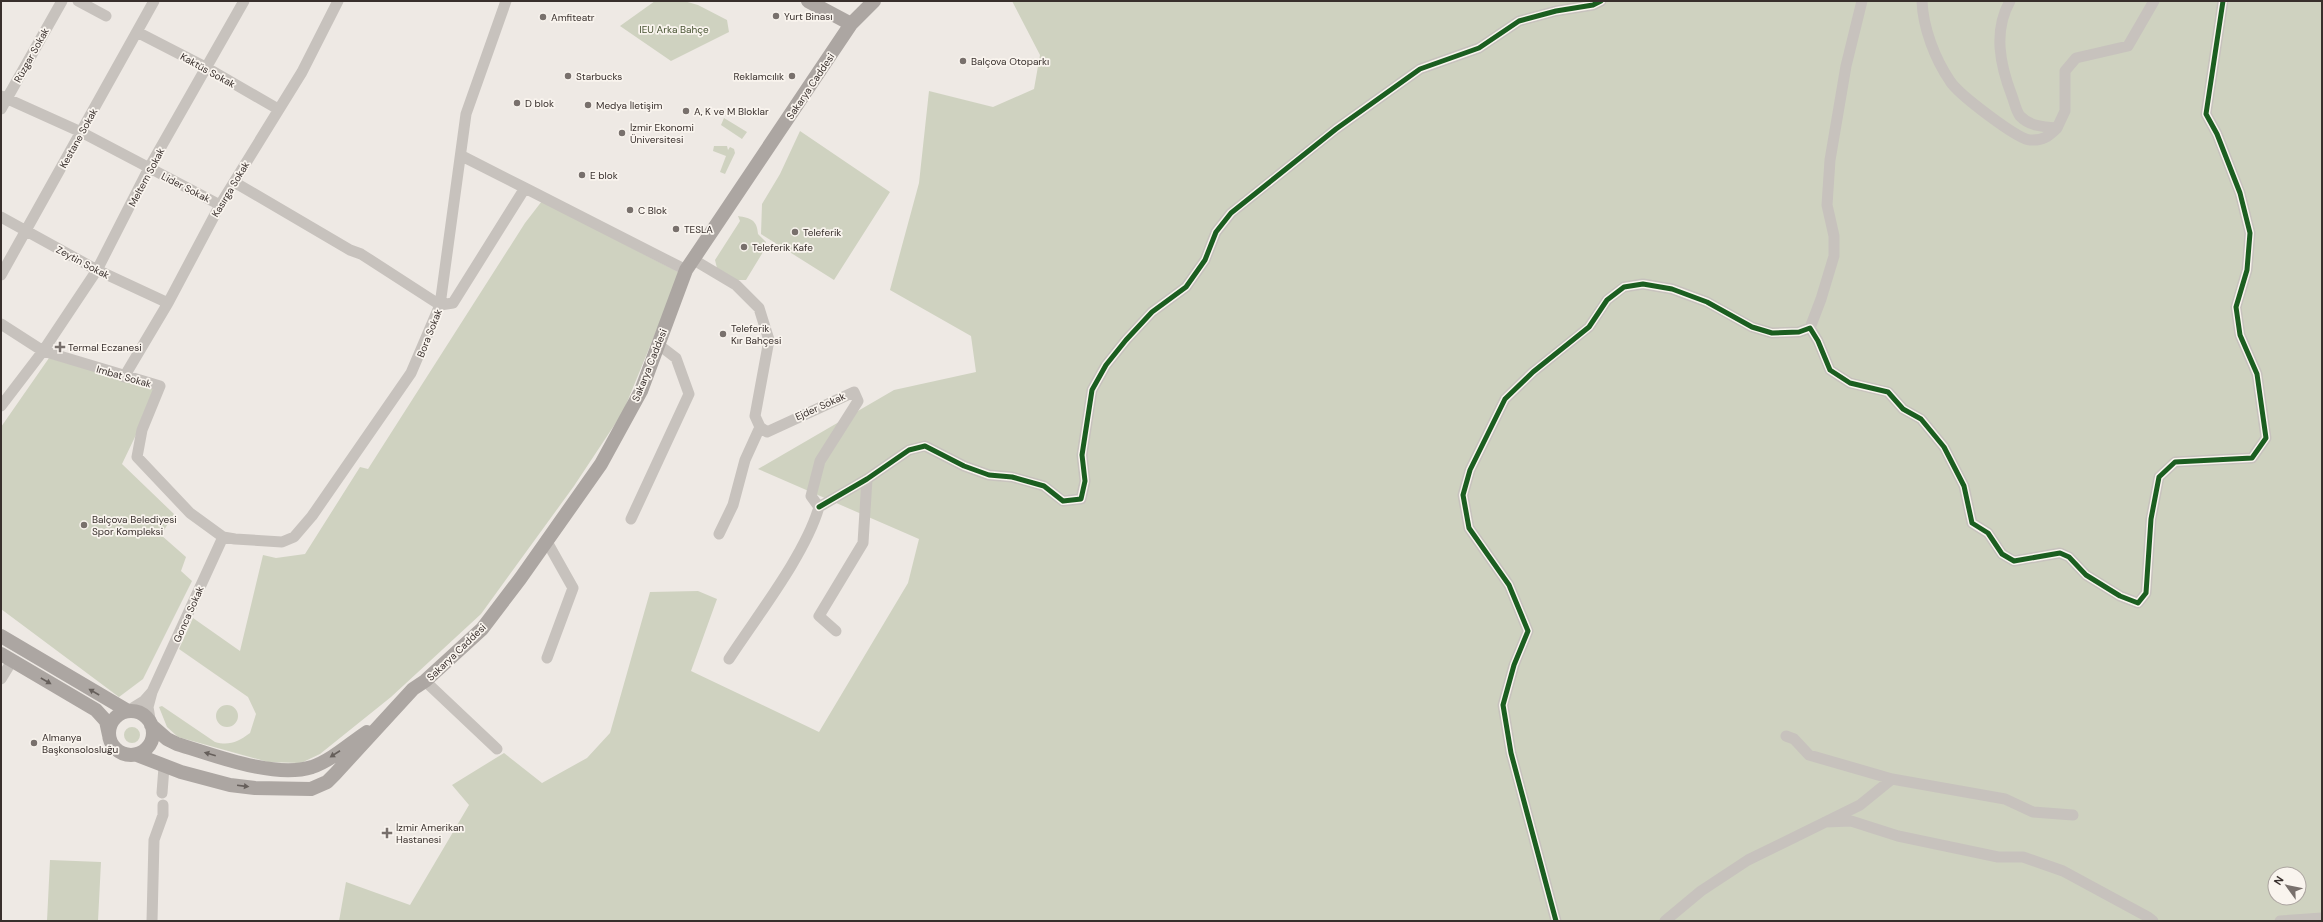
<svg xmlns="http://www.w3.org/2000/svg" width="2323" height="922" viewBox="0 0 2323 922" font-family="'DM Sans',sans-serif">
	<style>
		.green { fill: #cfd2c0; fill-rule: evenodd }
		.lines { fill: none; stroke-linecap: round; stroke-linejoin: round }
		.minor { stroke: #c7c2bd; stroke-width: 11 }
		.major { stroke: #aca6a2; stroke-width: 14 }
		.cycleway-casing { stroke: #f9f4ee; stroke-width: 8 }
		.cycleway { stroke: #1b5e20; stroke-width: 5 }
		.oneway { fill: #665f5b }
		.poi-dot { fill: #78706c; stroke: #f9f4ee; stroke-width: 1.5 }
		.labels { text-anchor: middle; stroke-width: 3.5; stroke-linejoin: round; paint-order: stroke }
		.poi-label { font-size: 10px; fill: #382f2c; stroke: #f9f4ee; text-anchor: start }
		.park-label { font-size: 10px; fill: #475332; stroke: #f9f4ee }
		.street-label { font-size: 10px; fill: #382f2c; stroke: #f9f4ee }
	</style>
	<rect width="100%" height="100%" fill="#eee9e4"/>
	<path class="green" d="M655,1h29l14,4 29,15 2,12 -58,29 -51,-35z
		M1012,1h1310v920h-1983l7,-39 64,23 59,-100 -17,-20 52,-32 38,30 45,-25 23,-25 40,-141 48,-1 19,8 -26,72 128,61 89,-149 11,-44 -161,-70 136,-79 82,-18 -5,-36 -81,-46 29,-107 10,-92 64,16 41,-18 6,-34zM2275,874h24v24h-24z
		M724,118l23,14 -5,7 -21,-14z
		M800,131l90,61 -56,88 -73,-46 1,-30 18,-30z
		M714,146h13l1,4 2,-3 4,2 1,4 -10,21 -5,-2 6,-16 -13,-5z
		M542,201l138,72 -57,139 -49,74 -93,128 -90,83 -71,57 -19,9 -33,-1 -90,-25 -11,-10 -8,-20 3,-1 53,36c14,4 23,0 35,-9l6,-19 -8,-17 -69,-48 14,-31 47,33 23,-96 13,3 29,-4 55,-87 8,2 157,-246z
		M738,216c13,2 19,4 20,18l8,8 -3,10 -17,28h-9l-20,-12 -2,-8 25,-39z
		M49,358l109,31 -36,75 52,50 -13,21 25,22 -5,14 11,10 -49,98 -24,18 -118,-88v-182z
		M216 716a11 11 0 1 1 22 0a11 11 0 1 1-22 0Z
		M124 735a8 8 0 1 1 16 0a8 8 0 1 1-16 0Z
		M50,860l51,2 -3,59h-51z"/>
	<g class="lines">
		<path class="minor" d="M78,1l28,15
			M1922,1c1,27 13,58 28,80 8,13 67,58 80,59 13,1 19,-4 27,-12
			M2010,1c-17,30 -10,64 2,95 2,5 4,15 8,20 9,10 24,11 37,12l8,-17v-40l11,-13 52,-12 26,-45
			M137,32l70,36 71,41
			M1,96l80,36 139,73
			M1,109l61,-108
			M462,156l63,32
			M234,182l116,68 11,4 79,51 13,-2 72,-115 161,82
			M1,217l96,53 71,33
			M694,260l42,25 23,23 10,32 -14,76 5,11 7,5 87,-40 4,9 -38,60 -9,35 8,11c-14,48 -62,109 -90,152
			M1,275l153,-274
			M1,324l42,27 117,35 -18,44 -5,27 53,56 33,24 12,2 47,3 12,-5 18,-21 99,-143 29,-68 26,-191 40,-113
			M1810,328l11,-29 13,-43v-20l-7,-31 3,-45 16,-94 16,-65
			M124,377l44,-74 52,-98 82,-133 36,-71
			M1,406l42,-55 54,-81 52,-102 95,-167
			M819,507l48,-28 42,-29 16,-4 39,20 25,9 23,2 32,9 19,15 18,-2 4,-18 -3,-26 10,-65 14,-25 20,-25 26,-28 34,-25 19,-27 11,-28 15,-19 105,-84 84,-60 59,-21 40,-27 37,-10 37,-6 8,-4
			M631,519l58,-125 -13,-36 -17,-13
			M719,534l14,-29 12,-45 15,-33
			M546,540l27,48 -26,70
			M836,631l-17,-15 44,-73 4,-64
			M1,679l11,-18
			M425,681l72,68
			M128,711l16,-10 8,-9
			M151,725l-3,-18 4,-15 71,-155
			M1786,736l8,3 15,16 83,24 113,20 28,13 40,3
			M162,793l2,-26
			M1825,822l26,-1 47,15 100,21h25l40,14 85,46 5,4
			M152,921l2,-81 9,-25v-10
			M1556,921l-45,-168 -8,-48 11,-40 14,-34 -19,-46 -40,-57 -6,-33 7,-25 35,-71 28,-27 56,-45 18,-27 17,-13 19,-3 29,5 35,13 45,25 20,6 27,-1 11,-4 8,13 12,29 20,13 38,9 15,17 18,10 23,28 20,39 8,37 16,10 14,21 12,7 46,-8 9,4 17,18 34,21 18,7 8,-10 5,-74 8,-42 16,-15 77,-4 14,-20 -9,-64 -17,-39 -4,-28 11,-37 3,-37 -10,-40 -23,-59 -11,-20 17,-113
			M1665,921l36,-30 47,-31 112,-55 32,-26
			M2280,921l42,-3"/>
		<path class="major" d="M808,1l43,23
			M1,636l127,75
			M1,654l95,56 10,11 3,14
			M109 733a22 22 0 1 1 44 0a22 22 0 1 1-44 0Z
			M151,725l16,14 10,5c37,11 97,35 135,23 20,-7 37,-23 55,-35
			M137,755l44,17 49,13 25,3 56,1 16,-7 8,-8 78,-85 12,-8 57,-52 38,-50 81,-115 40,-73 45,-121 165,-246 23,-23"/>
		<g class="cycleway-casing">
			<path id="cycleway" d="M819,507l48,-28 42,-29 16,-4 39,20 25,9 23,2 32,9 19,15 18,-2 4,-18 -3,-26 10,-65 14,-25 20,-25 26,-28 34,-25 19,-27 11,-28 15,-19 105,-84 84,-60 59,-21 40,-27 37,-10 37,-6 8,-4
				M1556,921l-45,-168 -8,-48 11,-40 14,-34 -19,-46 -40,-57 -6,-33 7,-25 35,-71 28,-27 56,-45 18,-27 17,-13 19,-3 29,5 35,13 45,25 20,6 27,-1 11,-4 8,13 12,29 20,13 38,9 15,17 18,10 23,28 20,39 8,37 16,10 14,21 12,7 46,-8 9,4 17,18 34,21 18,7 8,-10 5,-74 8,-42 16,-15 77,-4 14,-20 -9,-64 -17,-39 -4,-28 11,-37 3,-37 -10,-40 -23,-59 -11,-20 17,-113"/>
		</g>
		<use href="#cycleway" class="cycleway"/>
	</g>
	<defs><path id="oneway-solid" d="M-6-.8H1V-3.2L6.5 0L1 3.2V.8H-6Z"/></defs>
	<g class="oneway">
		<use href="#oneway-solid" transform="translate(46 681) rotate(30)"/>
		<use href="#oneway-solid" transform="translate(94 692) rotate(-150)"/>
		<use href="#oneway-solid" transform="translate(210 754) rotate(-164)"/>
		<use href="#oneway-solid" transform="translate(335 754) rotate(147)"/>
		<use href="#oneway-solid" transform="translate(243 786) rotate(7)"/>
	</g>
	<g class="poi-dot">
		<circle cx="776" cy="16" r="4"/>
		<circle cx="543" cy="17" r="4"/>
		<circle cx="963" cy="61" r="4"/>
		<circle cx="568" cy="76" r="4"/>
		<circle cx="792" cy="76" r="4"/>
		<circle cx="517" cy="103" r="4"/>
		<circle cx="588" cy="105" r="4"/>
		<circle cx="686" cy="111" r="4"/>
		<circle cx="622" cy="133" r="4"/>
		<circle cx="582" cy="175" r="4"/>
		<circle cx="630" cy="210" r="4"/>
		<circle cx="676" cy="229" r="4"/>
		<circle cx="795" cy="232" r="4"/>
		<circle cx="744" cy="247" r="4"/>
		<circle cx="723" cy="334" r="4"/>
		<path d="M58 341h4v4h4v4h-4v4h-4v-4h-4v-4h4z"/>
		<circle cx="84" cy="525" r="4"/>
		<circle cx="34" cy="743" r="4"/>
		<path d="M385 827h4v4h4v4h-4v4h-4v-4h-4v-4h4z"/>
	</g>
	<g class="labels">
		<g class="poi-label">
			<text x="784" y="20">Yurt Binası</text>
			<text x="551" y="21">Amfiteatr</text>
			<text x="971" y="65">Balçova Otoparkı</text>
			<text x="576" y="80">Starbucks</text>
			<text x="784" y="80" text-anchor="end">Reklamcılık</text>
			<text x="525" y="107">D blok</text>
			<text x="596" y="109">Medya İletişim</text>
			<text x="694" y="115">A, K ve M Bloklar</text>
			<text x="630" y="131">İzmir Ekonomi<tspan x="630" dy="12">Üniversitesi</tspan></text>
			<text x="590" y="179">E blok</text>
			<text x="638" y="214">C Blok</text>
			<text x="684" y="233">TESLA</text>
			<text x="803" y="236">Teleferik</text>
			<text x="752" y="251">Teleferik Kafe</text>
			<text x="731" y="332">Teleferik<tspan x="731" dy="12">Kır Bahçesi</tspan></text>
			<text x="68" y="351">Termal Eczanesi</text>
			<text x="92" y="523">Balçova Belediyesi<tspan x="92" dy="12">Spor Kompleksi</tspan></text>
			<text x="42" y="741">Almanya<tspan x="42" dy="12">Başkonsolosluğu</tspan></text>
			<text x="396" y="831">İzmir Amerikan<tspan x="396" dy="12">Hastanesi</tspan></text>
		</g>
		<g class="park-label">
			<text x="674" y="33">IEU Arka Bahçe</text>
		</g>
		<g class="street-label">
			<text transform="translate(31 55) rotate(-61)" y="4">Rüzgar Sokak</text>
			<text transform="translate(208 70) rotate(29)" y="4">Kaktüs Sokak</text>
			<text transform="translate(810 86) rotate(-56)" y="4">Sakarya Caddesi</text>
			<text transform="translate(78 138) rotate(-61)" y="4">Kestane Sokak</text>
			<text transform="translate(146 177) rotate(-62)" y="4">Meltem Sokak</text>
			<text transform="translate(186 187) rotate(27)" y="4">Lider Sokak</text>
			<text transform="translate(230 189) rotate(-59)" y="4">Kasırga Sokak</text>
			<text transform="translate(83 262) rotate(28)" y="4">Zeytin Sokak</text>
			<text transform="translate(429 333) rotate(-68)" y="4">Bora Sokak</text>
			<text transform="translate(649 365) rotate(-68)" y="4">Sakarya Caddesi</text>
			<text transform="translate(124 376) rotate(16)" y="4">Imbat Sokak</text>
			<text transform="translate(820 406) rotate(-24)" y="4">Ejder Sokak</text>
			<text transform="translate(188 614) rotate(-66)" y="4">Gonca Sokak</text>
			<text transform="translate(456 652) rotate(-44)" y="4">Sakarya Caddesi</text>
		</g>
	</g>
	<rect width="2323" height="922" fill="none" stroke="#382f2c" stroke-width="4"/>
	<g transform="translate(2287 886) rotate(303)"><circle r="19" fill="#f9f4ee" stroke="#aca5a0"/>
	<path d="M0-3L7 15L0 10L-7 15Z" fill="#78706c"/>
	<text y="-6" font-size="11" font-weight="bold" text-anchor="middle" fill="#382f2c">N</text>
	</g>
</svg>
